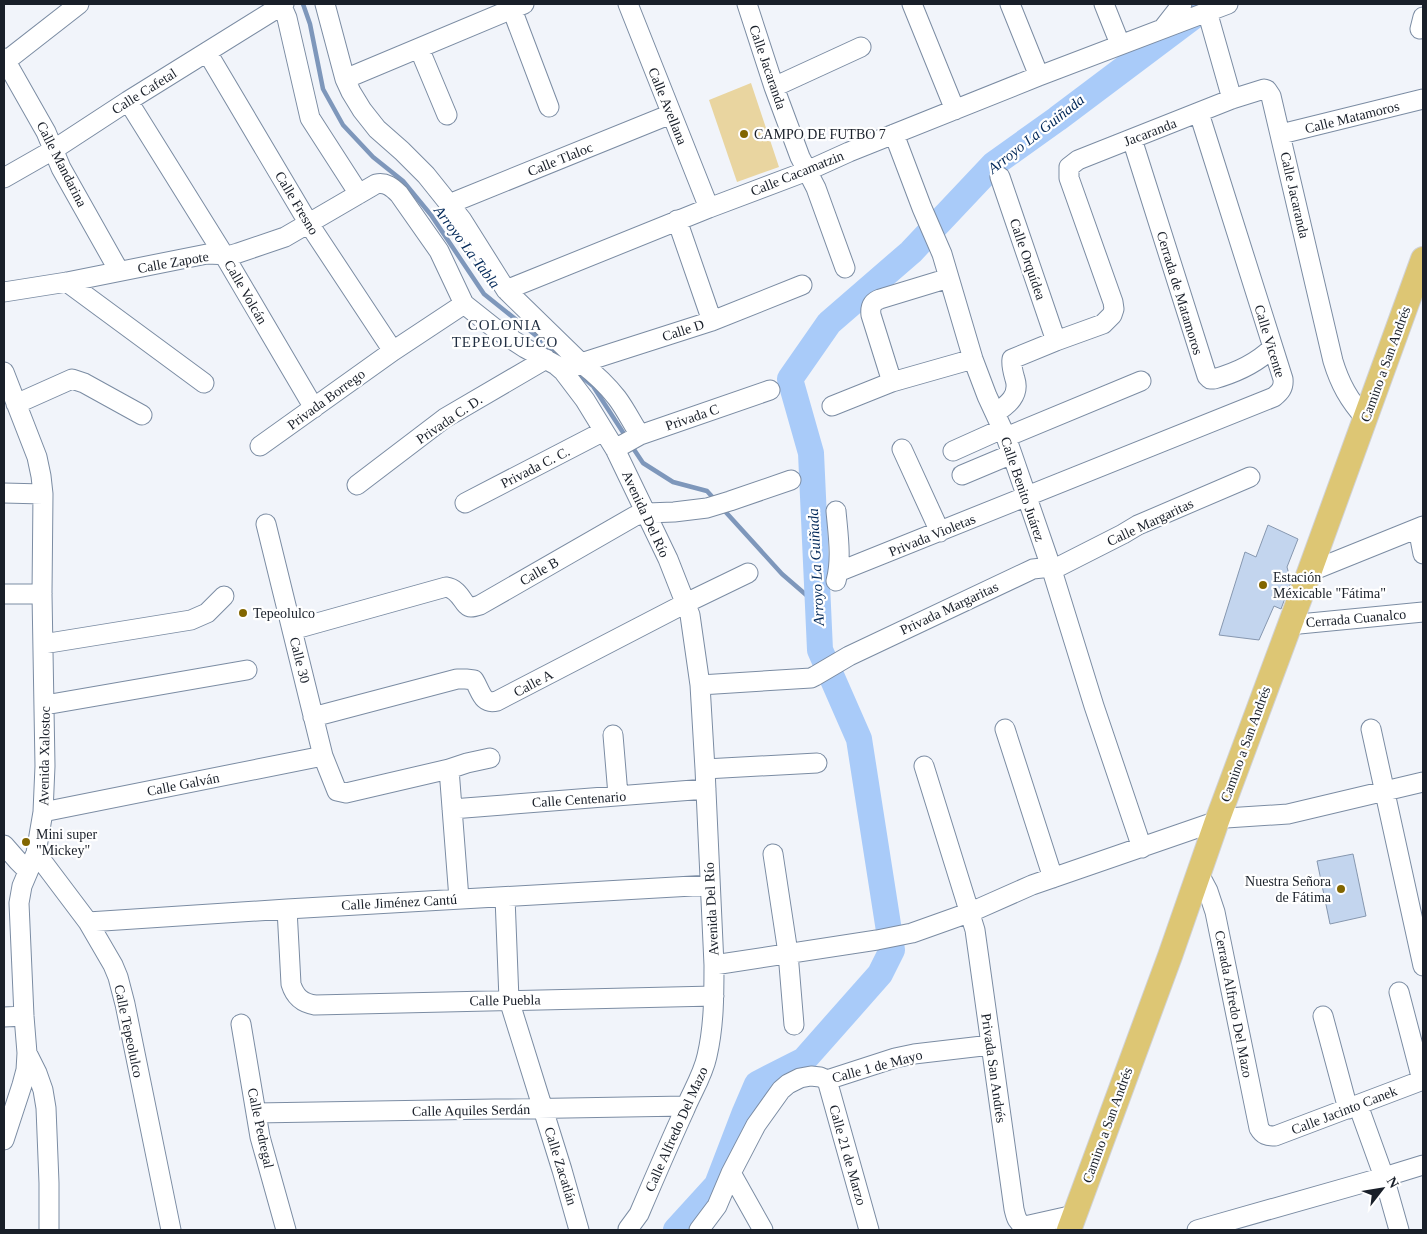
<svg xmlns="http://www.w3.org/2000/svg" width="1427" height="1234" viewBox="0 0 1427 1234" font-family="Georgia,serif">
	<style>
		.garden { fill: #e9d5a0 }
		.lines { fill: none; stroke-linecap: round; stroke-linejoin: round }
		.stream { stroke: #7e97bb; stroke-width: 4.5 }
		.river { stroke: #a9cbf9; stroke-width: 26 }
		.building { fill: #c3d5ee; stroke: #8697af }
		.minor-casing { stroke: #7b8ca3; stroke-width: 21 }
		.major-casing { stroke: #d1d2d4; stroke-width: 26 }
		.minor { stroke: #fff; stroke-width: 19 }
		.major { stroke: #ddc674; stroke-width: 24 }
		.poi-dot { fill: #826600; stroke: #fff; stroke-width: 2 }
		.labels { text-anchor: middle; stroke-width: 4.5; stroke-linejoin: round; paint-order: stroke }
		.street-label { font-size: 14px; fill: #191f29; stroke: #fff }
		.poi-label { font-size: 14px; fill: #191f29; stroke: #fff; text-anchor: start }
		.water-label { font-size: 15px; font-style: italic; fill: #002758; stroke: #fff }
		.neighbourhood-label { font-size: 15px; letter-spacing: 1px; fill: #1f2d40; stroke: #fff }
	</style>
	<rect width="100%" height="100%" fill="#f1f4fa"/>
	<path class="garden" d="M751,83l28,84 -42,15 -28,-82z"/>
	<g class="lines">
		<path class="stream" d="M303,4l7,20 13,65 20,36 30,32 30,24 28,34 53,79 55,44 22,20
			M576,372l17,14 33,51
			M631,445l12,18 30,19 34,9 9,10
			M722,508l60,66 37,32"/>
		<path class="river" d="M676,1230l41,-45 28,-73 12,-28 47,-24 76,-86 12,-24 -33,-211 -39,-89 -9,-197 -21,-74 39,-56 82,-71 83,-88 63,-45 137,-103"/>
	</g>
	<path class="building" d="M1268,525l30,14 -11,28 4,15 -10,27 -7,-3 -15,34 -40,-5 26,-83 11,5z
		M1353,854l13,62 -36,8 -13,-63z"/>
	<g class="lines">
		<g class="minor-casing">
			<path id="minor" d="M281,4l6,14 23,100 49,76
				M325,4l20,75 6,13 11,18 15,19 25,22 24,24 36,45 44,70 75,73c13,10 26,22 36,35 9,12 15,25 23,37
				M510,4l39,103
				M628,4l81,204
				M747,4l27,83 26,70 16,31 29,80
				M912,4l43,106
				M1010,4l29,72
				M1104,4l16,40
				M1207,11l25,88
				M1164,27l18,-23
				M1420,29l3,-12
				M419,48l28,67
				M207,52l102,172 84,127
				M4,58l42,74 15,36 58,103
				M6,61l73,-57
				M345,79l179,-75
				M774,87l87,-40
				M128,101l96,154 90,153
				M894,134l28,74 20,46 31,105 14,37 19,41 6,17 39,113 43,139 48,142
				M1281,134l142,-35
				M1132,139l75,237 3,3h4c21,-6 42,-15 58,-31
				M1000,177l56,164
				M4,178l49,-28 75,-49 156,-97
				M449,204l222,-90
				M677,220l35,101
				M67,282l137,101
				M506,290l203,-82 98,-37 42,-19 190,-76 189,-72
				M4,292l63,-10 140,-28 24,1 7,-2 47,-16 91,-53c10,-2 16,3 23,10l40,57 25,53 29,23 32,21 31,17 7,6 22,29 30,49 53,110 22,56 10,70 5,84 9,196c0,30 0,61 -7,91 -4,19 -15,36 -22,53 -16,35 -31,70 -46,105l-11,15
				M572,367l9,-4 131,-42 90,-36
				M4,372l33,85 4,19 2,18 -1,100 3,172 -2,46 -7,41 -14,33 -3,17 5,113 3,37 -1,17 -4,15 -18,55
				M892,382l-21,-67c-1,-8 1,-13 9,-16l69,-21
				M16,404l56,-25 12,4 58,32
				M832,406l60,-24 81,-23
				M995,413c13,-8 25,-18 20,-34 -2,-7 -4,-13 -3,-20l44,-18 47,-17 9,-9 2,-6 -1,-7 -44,-124v-11l9,-7 154,-61 32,-10 3,1 4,6 62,265c7,23 16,39 32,57
				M1006,437l135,-56
				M260,446l133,-95 71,-47
				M615,449l25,-14 130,-45
				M902,449l38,83
				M953,451l49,-22
				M962,475l50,-21
				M357,485l88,-67 101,-59
				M4,493l39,1
				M465,503l139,-72
				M836,511c2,23 6,48 0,70
				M266,524l57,232 14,35 9,2 103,-24 18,-6 23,-5
				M1418,528l5,26
				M838,572l436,-175c6,-5 10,-9 9,-18l-84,-266
				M1309,572l114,-46
				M4,594h38
				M1289,625l134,-13
				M292,630l154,-43c15,2 17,20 25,20 3,0 6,-1 9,-2l155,-89 12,-3 27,-1 33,-4 23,-7 61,-21
				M43,644l148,-24 16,-7 17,-17
				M700,685l111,-7 4,-2 34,-20 184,-87 27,-3 63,-32 15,-9 112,-48
				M45,705l202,-35
				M313,717l144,-38h9l8,1c7,11 8,25 23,21l189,-98 62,-30
				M1005,729l48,149
				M1371,729l52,237
				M613,735l5,60
				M924,766l51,164 39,279c2,8 3,14 11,17l49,-11
				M449,769l10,130
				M705,769l112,-6
				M452,809l254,-20
				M43,812l280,-56
				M4,845l14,16 10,10
				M36,853l52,69 25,43 5,12 7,27 46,226
				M773,854l15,99 6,72
				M1199,874l9,17 7,21 44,216c4,7 8,8 16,8l148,-56
				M505,897l4,103 53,170 17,60
				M287,909l4,75c4,13 11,19 24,21l399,-9
				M88,922l199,-13 423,-24
				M714,965l163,-25 35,-7 59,-21 61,-27 194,-67 62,-4 135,-32
				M1399,992l23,88
				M1323,1016l25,93
				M4,1017l20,-1
				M241,1024l19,113 26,93
				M27,1053l10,20 6,17 3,18 3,75v47
				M827,1080l42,150
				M1358,1105l26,72 15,53
				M256,1113l430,-7
				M731,1173l32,57
				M699,1230l18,-24 14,-33 25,-48 25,-35 7,-6 12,-6 11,-2 9,1 7,3 68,-22 19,-4 77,-9
				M1197,1230l187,-53 39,-12"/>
		</g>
		<g class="major-casing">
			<path id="major" d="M1069,1230l101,-274 47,-135 84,-226 122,-336"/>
		</g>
		<use href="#minor" class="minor"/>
		<use href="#major" class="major"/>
	</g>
	<g class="poi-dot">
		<circle cx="744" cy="134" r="5"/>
		<circle cx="1263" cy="585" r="5"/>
		<circle cx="243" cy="613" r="5"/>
		<circle cx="26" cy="842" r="5"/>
		<circle cx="1341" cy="889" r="5"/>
	</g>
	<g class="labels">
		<g class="street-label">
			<text transform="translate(768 67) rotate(71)" y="5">Calle Jacaranda</text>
			<text transform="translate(144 91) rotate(-32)" y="5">Calle Cafetal</text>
			<text transform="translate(668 106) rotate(68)" y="5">Calle Avellana</text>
			<text transform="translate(1352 117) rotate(-14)" y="5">Calle Matamoros</text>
			<text transform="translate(1150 132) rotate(-21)" y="5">Jacaranda</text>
			<text transform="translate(560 159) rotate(-22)" y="5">Calle Tlaloc</text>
			<text transform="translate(62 164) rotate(63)" y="5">Calle Mandarina</text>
			<text transform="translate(797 173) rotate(-22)" y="5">Calle Cacamatzin</text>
			<text transform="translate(1295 195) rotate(77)" y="5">Calle Jacaranda</text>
			<text transform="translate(297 203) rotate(59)" y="5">Calle Fresno</text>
			<text transform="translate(1028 259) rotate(71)" y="5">Calle Orquídea</text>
			<text transform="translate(173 262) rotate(-10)" y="5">Calle Zapote</text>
			<text transform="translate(246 292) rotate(60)" y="5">Calle Volcán</text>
			<text transform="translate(1180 293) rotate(73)" y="5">Cerrada de Matamoros</text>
			<text transform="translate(683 330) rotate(-18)" y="5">Calle D</text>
			<text transform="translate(1270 341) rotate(73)" y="5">Calle Vicente</text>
			<text transform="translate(1385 364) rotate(-70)" y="5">Camino a San Andrés</text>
			<text transform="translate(326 399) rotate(-36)" y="5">Privada Borrego</text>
			<text transform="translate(692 417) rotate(-19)" y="5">Privada C</text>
			<text transform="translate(449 419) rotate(-34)" y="5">Privada C. D.</text>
			<text transform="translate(535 467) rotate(-27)" y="5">Privada C. C.</text>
			<text transform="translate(1023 489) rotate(71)" y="5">Calle Benito Juárez</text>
			<text transform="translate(646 514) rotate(65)" y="5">Avenida Del Río</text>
			<text transform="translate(1150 522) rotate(-25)" y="5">Calle Margaritas</text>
			<text transform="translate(932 535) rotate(-22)" y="5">Privada Violetas</text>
			<text transform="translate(539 571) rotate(-30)" y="5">Calle B</text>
			<text transform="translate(949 608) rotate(-25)" y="5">Privada Margaritas</text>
			<text transform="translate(1356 618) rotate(-5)" y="5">Cerrada Cuanalco</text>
			<text transform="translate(300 660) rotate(76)" y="5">Calle 30</text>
			<text transform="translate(533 683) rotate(-28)" y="5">Calle A</text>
			<text transform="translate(1245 744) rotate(-70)" y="5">Camino a San Andrés</text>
			<text transform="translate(44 756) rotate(-89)" y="5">Avenida Xalostoc</text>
			<text transform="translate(183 784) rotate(-11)" y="5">Calle Galván</text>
			<text transform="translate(579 799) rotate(-4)" y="5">Calle Centenario</text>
			<text transform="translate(399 902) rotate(-3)" y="5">Calle Jiménez Cantú</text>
			<text transform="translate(711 909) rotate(-93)" y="5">Avenida Del Río</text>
			<text transform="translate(505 1000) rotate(-1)" y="5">Calle Puebla</text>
			<text transform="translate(1234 1004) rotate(79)" y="5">Cerrada Alfredo Del Mazo</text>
			<text transform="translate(129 1031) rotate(78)" y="5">Calle Tepeolulco</text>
			<text transform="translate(877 1066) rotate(-15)" y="5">Calle 1 de Mayo</text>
			<text transform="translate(994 1068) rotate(82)" y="5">Privada San Andrés</text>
			<text transform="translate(471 1110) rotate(-1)" y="5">Calle Aquiles Serdán</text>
			<text transform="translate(1344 1110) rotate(-21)" y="5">Calle Jacinto Canek</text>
			<text transform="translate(1107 1125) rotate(-70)" y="5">Camino a San Andrés</text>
			<text transform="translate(261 1128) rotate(78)" y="5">Calle Pedregal</text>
			<text transform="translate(676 1129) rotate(-66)" y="5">Calle Alfredo Del Mazo</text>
			<text transform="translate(848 1155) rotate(74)" y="5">Calle 21 de Marzo</text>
			<text transform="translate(561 1166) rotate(73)" y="5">Calle Zacatlán</text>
		</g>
		<g class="poi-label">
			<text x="754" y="139">CAMPO DE FUTBO 7</text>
			<text x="1273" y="582">Estación<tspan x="1273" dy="16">Méxicable "Fátima"</tspan></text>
			<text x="253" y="618">Tepeolulco</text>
			<text x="36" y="839">Mini super<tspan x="36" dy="16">"Mickey"</tspan></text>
			<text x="1331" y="886" text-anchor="end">Nuestra Señora<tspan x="1331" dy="16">de Fátima</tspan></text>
		</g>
		<g class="water-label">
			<text transform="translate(1036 134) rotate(-38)" y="5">Arroyo La Guiñada</text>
			<text transform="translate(467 247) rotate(53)" y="5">Arroyo La Tabla</text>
			<text transform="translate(816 567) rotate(-93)" y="5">Arroyo La Guiñada</text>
		</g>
		<g class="neighbourhood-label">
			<text x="505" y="330">COLONIA<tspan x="505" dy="17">TEPEOLULCO</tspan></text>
		</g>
	</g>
	<rect width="1427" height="1234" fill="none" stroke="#191f29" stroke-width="10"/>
	<g transform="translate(1382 1189) rotate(59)" stroke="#ffffff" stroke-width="4" paint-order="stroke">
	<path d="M0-4L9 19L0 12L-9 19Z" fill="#191f29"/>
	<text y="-8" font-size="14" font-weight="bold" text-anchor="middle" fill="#191f29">N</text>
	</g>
</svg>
